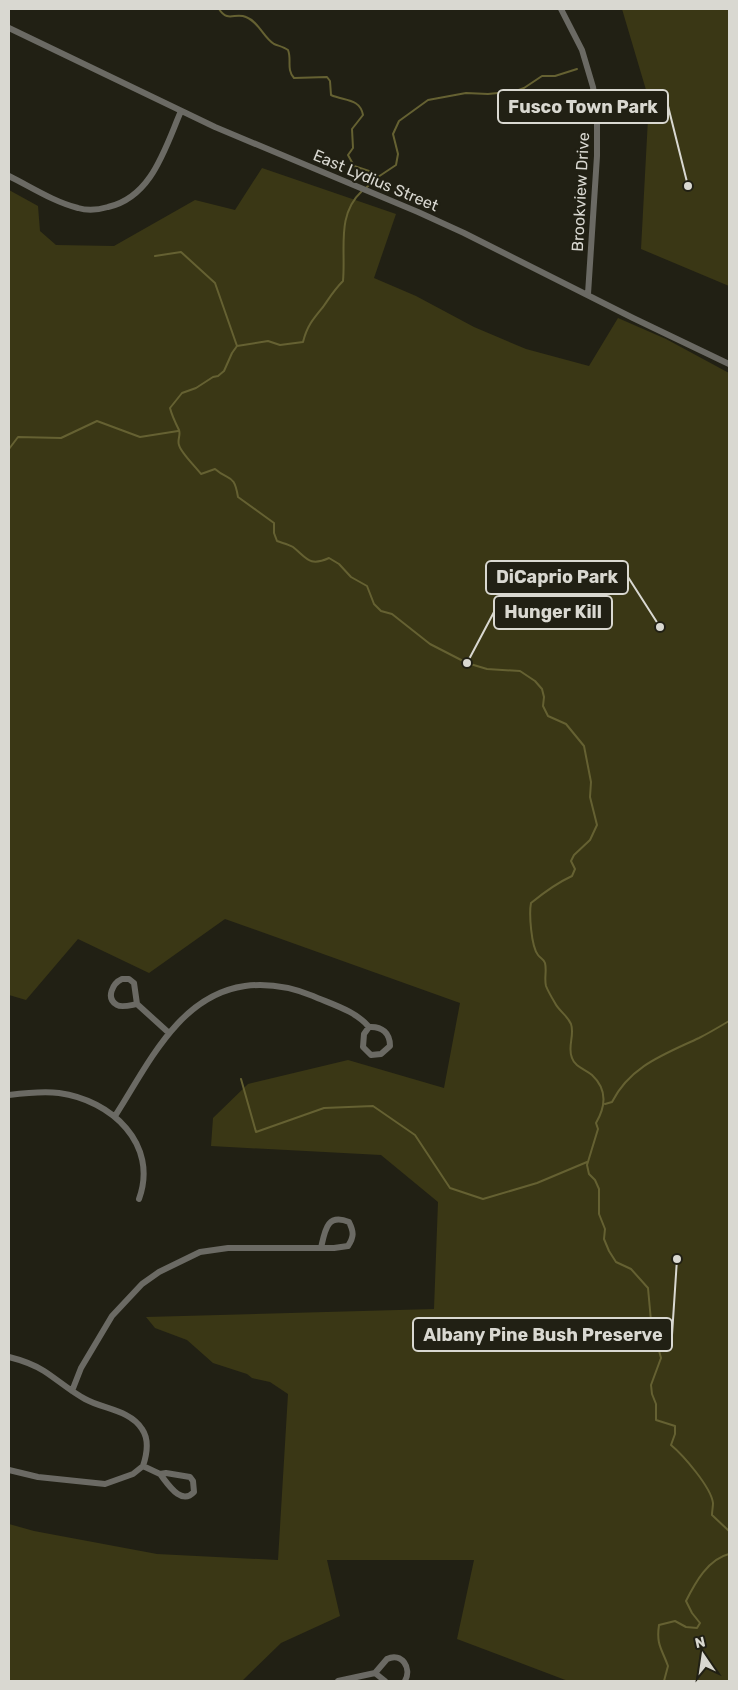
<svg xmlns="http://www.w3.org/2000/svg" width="738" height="1690" viewBox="0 0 738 1690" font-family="Rubik,sans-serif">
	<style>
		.green { fill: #3a3715 }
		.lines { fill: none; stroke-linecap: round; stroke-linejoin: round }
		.stream { stroke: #656132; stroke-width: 2 }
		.minor { stroke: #6b6a64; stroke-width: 6 }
		.labels { text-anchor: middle; stroke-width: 4.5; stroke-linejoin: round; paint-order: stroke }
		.street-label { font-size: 16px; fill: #d9d8d1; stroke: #212014 }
		.leader { fill: none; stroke: #d9d8d1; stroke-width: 2 }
		.callout-dot { fill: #d9d8d1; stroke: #212014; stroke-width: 2 }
		.callout { fill: #212014; stroke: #d9d8d1; stroke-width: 2 }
		.callout-label { font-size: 18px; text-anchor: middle; font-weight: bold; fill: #d9d8d1 }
	</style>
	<rect width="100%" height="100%" fill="#212014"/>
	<path class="green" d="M622,9h107v277l-88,-37 8,-149z
		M262,168l134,46 -22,64 42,18 58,31 52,22 63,17 29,-48 48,21 63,34v1308h-161l-111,-42 17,-79h-147l13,56 -59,27 -39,38h-233v-157l25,7 123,23 121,6 10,-166 -18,-12 -18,-4 -5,-4 -34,-11 -26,-23 -32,-12 -9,-11 288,-8 4,-107 -57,-47 -170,-9 2,-28 35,-34 100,-24 96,28 16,-85 -235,-84 -76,54 -71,-34 -52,61 -17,-5v-805l29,16 2,25 16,14 58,1 81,-46 40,10z"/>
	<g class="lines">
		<path class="stream" d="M219,9c9,14 16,3 27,8 13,5 17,20 28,27 5,2 10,3 14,6 4,10 -2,19 6,28l33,-1 3,4 1,14c13,6 29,3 32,20l-11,14 1,19 -5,7 6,11 15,5 6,8 -9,9
			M375,179l21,-14 2,-11 -5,-20 6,-13 29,-21 38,-7 22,1 28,-3 8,-3 18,-12h13l22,-7
			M362,191c-26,24 -16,58 -19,90 -9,9 -13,16 -20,26 -10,12 -16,19 -20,35l-23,3 -12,-4 -31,5 -5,7 -8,18 -6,5 -5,1 -17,11 -14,5 -12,15c2,8 5,14 9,22 2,5 -2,10 0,15 2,8 16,21 22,29l14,-5c15,13 19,4 23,28l36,26v10l3,8c5,2 11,3 16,6 14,11 16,20 36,11l10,6 12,13 16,9 7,18 7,7 11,3 38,30 37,19 20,6 33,2 15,10 7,8 2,8 -1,9 5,10 18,8 18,22 7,36 -1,15 7,28 -7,15 -16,15 -3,6 4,8 -3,7c-13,6 -30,18 -41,27 -2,10 0,43 7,52 3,4 5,3 7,8 2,8 -1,15 1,23 2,5 6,12 9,17 4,8 12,12 16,21 4,11 -4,23 1,34 3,9 13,11 20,17 15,14 14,31 4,48l2,6 -11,36 2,9 6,6 4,9v25l6,15 -1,10 5,12 7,11 15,7 17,19 3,33 10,37 -10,27 1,9 4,10v16l19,6v8l-4,11c12,10 40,42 42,58 0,4 -1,8 -1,12l17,16
			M155,256l26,-4 34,31 22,63
			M9,449l9,-12 43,1 36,-17 43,16 38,-6
			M241,1079l15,53 68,-24 49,-2 42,29 35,53 33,11 54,-16 50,-21
			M605,1104l7,-2c18,-36 53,-48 87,-64 10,-5 20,-11 30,-17
			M664,1681l4,-15c-6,-17 -12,-21 -9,-41l16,-4 11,6 11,1 3,-5 -8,-10 -6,-12c9,-18 22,-42 43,-47"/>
		<path class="minor" d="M561,9l21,41 11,37 4,26v43l-9,138
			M9,28l206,99 203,85 46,21 169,85 96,46
			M9,176c22,11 45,26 69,32 10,3 20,2 30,-1 44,-10 57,-59 73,-96
			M122,979h7l5,4 3,21c-6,1 -15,4 -20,1 -12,-7 -4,-22 5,-26z
			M137,1004l32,29
			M369,1027c13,-1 21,6 21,19l-9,8 -10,1 -8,-8 1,-13z
			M9,1095c16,-2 33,-4 50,-2 52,7 100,51 80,106
			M115,1116c33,-51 64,-121 130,-130 24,-3 46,1 68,10 18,8 43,15 56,31
			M9,1357c12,3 24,7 35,14 14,9 26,20 41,28 18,10 45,11 57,30 7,10 5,25 1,37
			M72,1391l9,-23 31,-52 30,-32 17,-12 41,-20 28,-4h106l14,-2c6,-9 6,-14 1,-24 -22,-9 -24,8 -28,26
			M143,1466l17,8
			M9,1470l29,7 67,7 28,-10 10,-8
			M166,1473l24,4 3,4 1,11c-13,14 -26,-8 -34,-18z
			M338,1681l37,-8
			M385,1681l-10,-8 12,-14c15,-7 25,9 18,22"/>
	</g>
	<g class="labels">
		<g class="street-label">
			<text transform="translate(376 180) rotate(23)" y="6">East Lydius Street</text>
			<text transform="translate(580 192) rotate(-87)" y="6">Brookview Drive</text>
		</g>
	</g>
	<path class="leader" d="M688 186L668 106M660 627L628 577M467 663L494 612M677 1259L672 1335"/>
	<g class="callout-dot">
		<circle cx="688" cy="186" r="5"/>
		<circle cx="660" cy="627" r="5"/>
		<circle cx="467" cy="663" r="5"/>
		<circle cx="677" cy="1259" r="5"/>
	</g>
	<g class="callout">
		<rect x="498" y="90" width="170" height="33" rx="5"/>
		<rect x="486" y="561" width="142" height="33" rx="5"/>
		<rect x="494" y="596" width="118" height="33" rx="5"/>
		<rect x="413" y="1318" width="259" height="33" rx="5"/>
	</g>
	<g class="callout-label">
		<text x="583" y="113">Fusco Town Park</text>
		<text x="557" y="583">DiCaprio Park</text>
		<text x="553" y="618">Hunger Kill</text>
		<text x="543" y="1341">Albany Pine Bush Preserve</text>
	</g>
	<rect width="738" height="1690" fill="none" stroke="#d9d8d1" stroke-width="20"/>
	<g transform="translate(703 1655) rotate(347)" stroke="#212014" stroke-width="4" paint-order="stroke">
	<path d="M0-4L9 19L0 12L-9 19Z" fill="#d9d8d1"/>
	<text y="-8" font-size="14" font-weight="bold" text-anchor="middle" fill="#d9d8d1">N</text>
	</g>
</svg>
